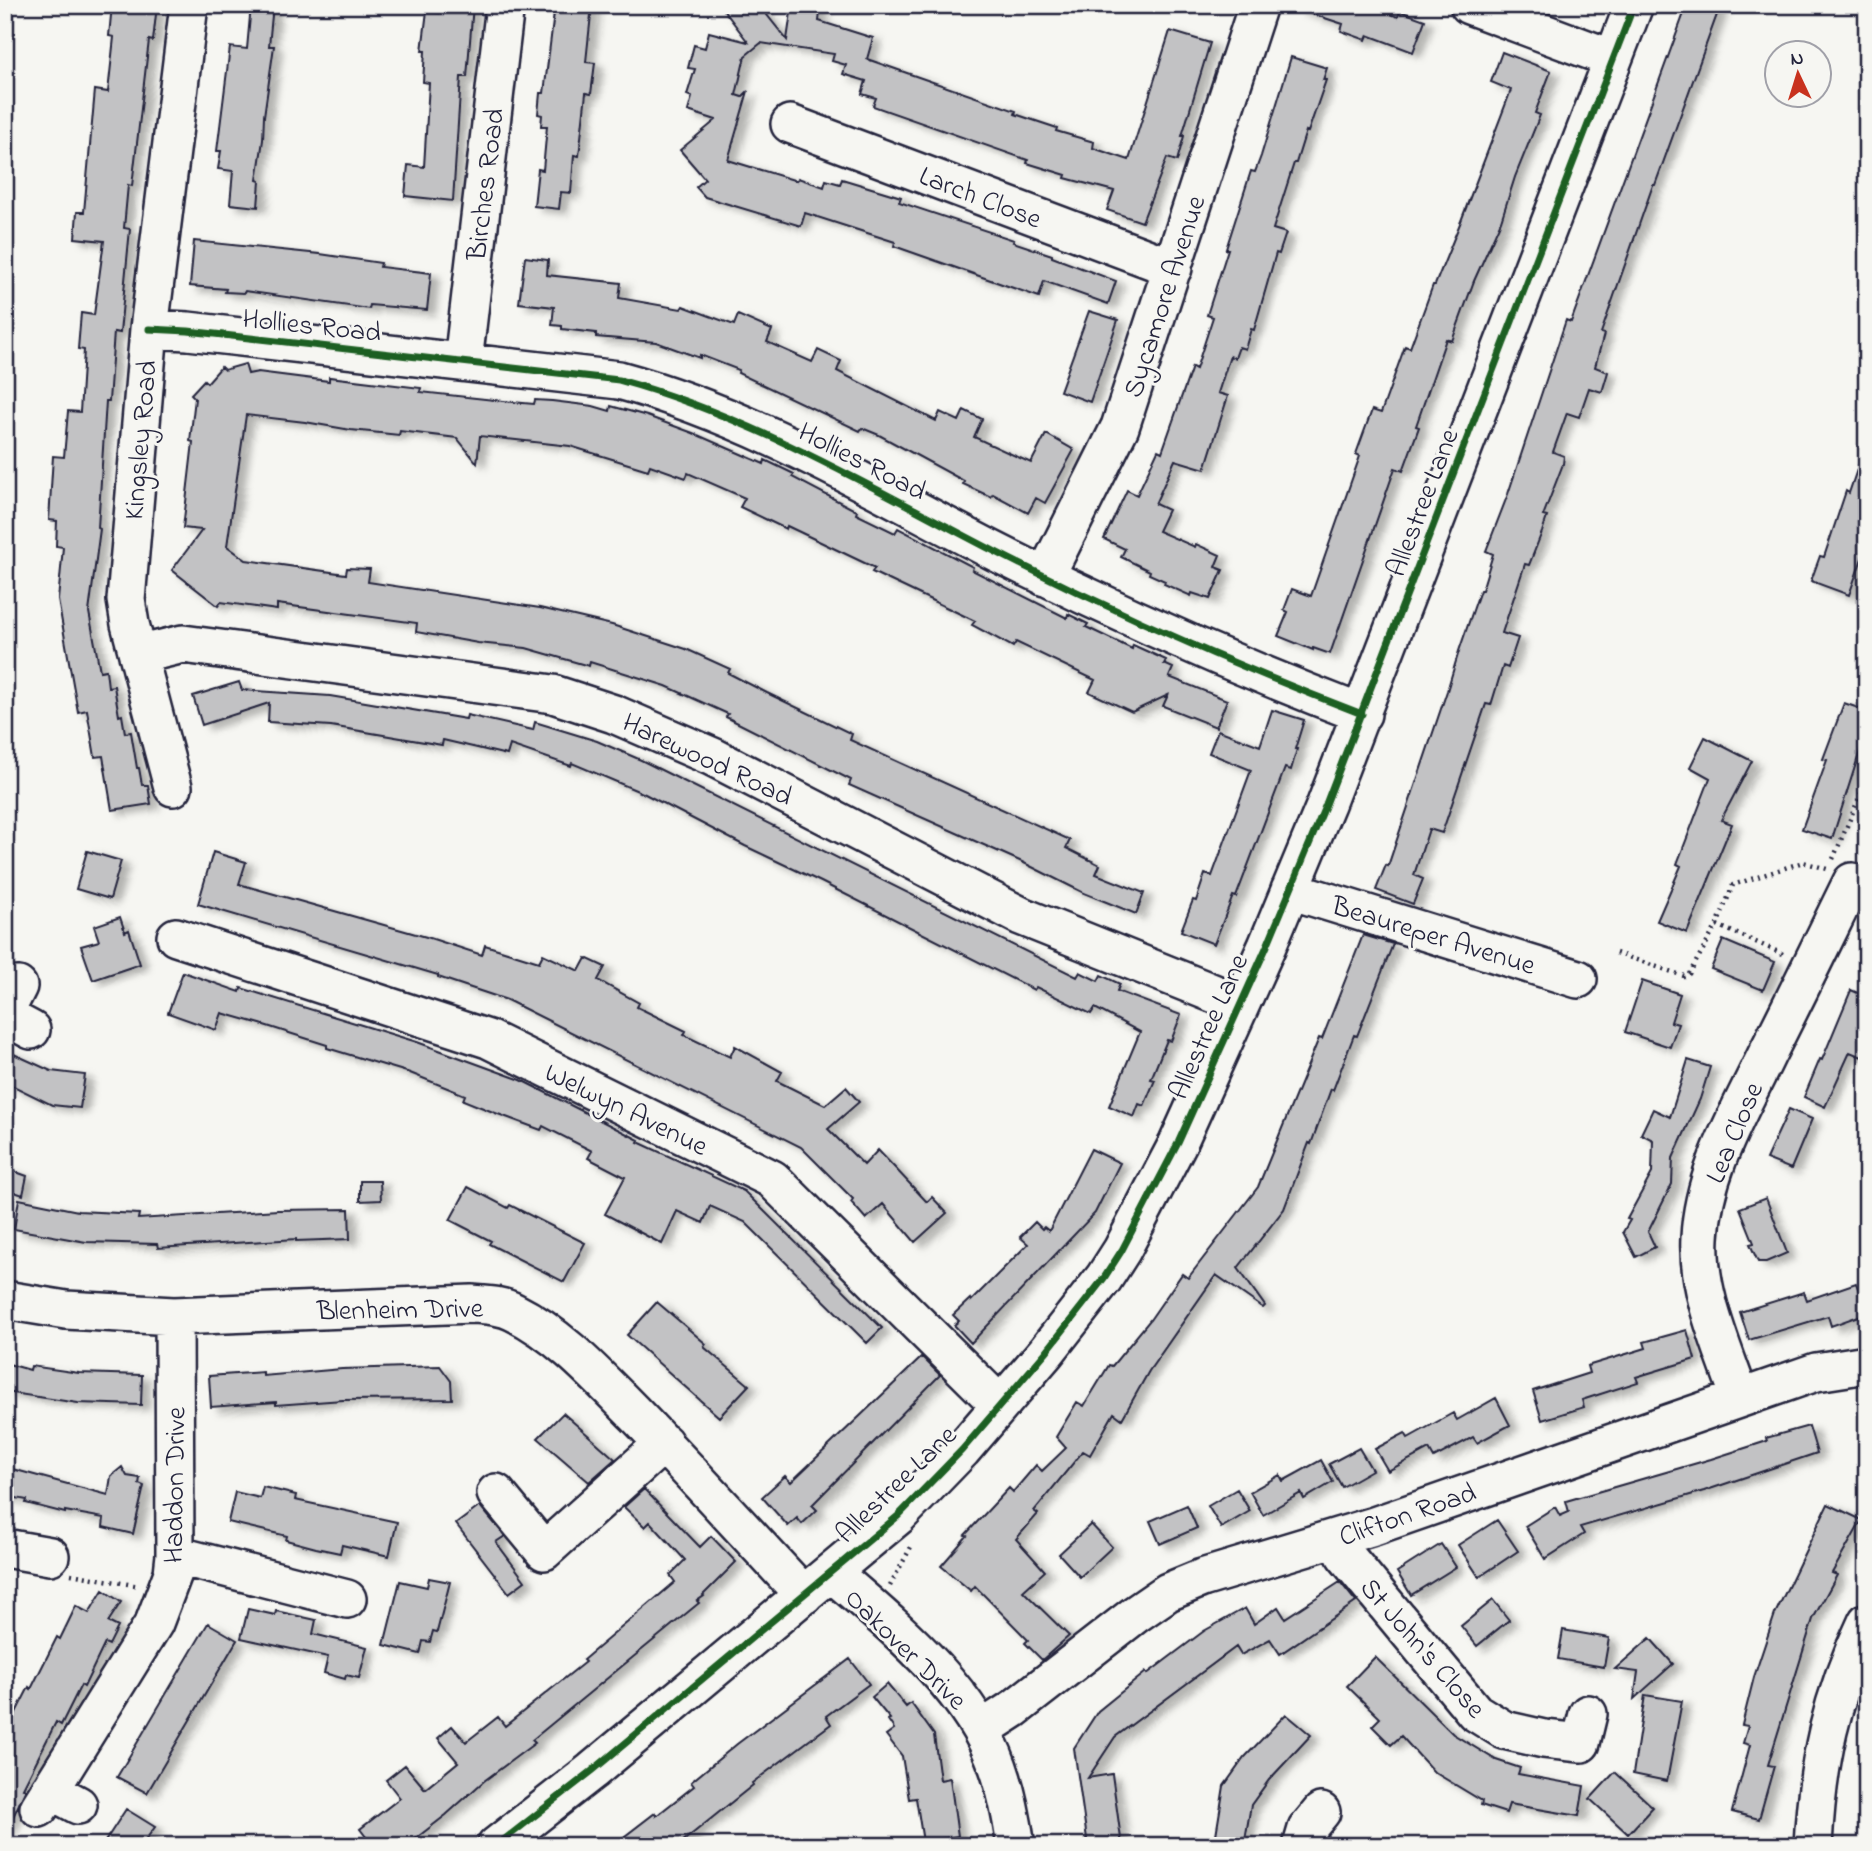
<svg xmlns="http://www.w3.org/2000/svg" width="1872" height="1851" viewBox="0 0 1872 1851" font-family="'Indie Flower',sans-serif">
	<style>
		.building { fill: #c2c2c4; stroke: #22223b; stroke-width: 2; filter: url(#shadow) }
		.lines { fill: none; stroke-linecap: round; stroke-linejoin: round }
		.minor-casing { stroke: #22223b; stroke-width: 42 }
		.path { stroke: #22223b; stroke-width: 4.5; stroke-dasharray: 2 5; stroke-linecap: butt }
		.minor { stroke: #f6f6f2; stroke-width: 37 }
		.cycleway-casing { stroke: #f6f6f2; stroke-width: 11 }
		.cycleway { stroke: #1b5e20; stroke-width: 7 }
		.labels { text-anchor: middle; stroke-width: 6; stroke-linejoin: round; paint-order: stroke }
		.street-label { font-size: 28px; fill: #22223b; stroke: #f6f6f2 }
	</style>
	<defs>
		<filter id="shadow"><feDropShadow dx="8" dy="4.5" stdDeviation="3.5" flood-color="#0004"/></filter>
	</defs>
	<rect width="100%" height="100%" fill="#f6f6f2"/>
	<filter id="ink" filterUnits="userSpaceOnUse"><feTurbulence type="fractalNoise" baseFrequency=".0143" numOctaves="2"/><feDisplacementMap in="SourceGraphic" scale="14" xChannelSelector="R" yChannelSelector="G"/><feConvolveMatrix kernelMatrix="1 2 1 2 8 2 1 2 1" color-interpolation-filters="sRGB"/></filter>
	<g filter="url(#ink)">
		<path class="building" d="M112,5h45l-4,36 -4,-1 -17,146 -4,-1 -4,43 6,1 -10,104 -6,-1 -5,69h-3l-8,127 2,1 -11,83 11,59 6,-1 2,17 6,-1 5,30 3,-1 3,18 6,-1 6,36h2l3,17h6l3,19 -39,6 -9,-54 -8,1 -8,-47 -9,2 -20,-112 5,-53 -7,-1 1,-25 -8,-1 4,-64 11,1 4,-46 12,1 4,-62 -6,-1 3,-36 13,2 10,-74 -29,-3 2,-26h7l11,-122 13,2 6,-55 -5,-1z
			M251,5h22l-4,41h5l-10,70 -1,24 -6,40 3,1 -2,26 -28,-3 3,-33 -15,-2 3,-18h-4l13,-104 17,2z
			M440,5h33l-6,72h-6l-8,124 -48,-5 3,-31 16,2 5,-84 -6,-1 2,-31h-3l5,-40 12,2z
			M555,5h37l-6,57 9,1 -4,31 -5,-1 -7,63 -5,-1 -3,38 -10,-1 -2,17 -25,-3 4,-37 5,1 4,-44h-6l1,-11 -4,-1 2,-21h4z
			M720,5h39l28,35 5,-35h29l-2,16 54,17 -6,21 149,52 -1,3 42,14 -1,3 38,11 -1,6 36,12 41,-129 40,12 -28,93h2l-7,25 -10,-3 -25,64 -35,-12 7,-19 -49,-13 1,-3 -39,-12 1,-3 -155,-54 3,-8 -14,-4 4,-13 -23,-7 3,-9 -14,-4 2,-7 -73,-11 -16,13 -9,39 6,2 6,-6 -20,69 69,21 1,-3 26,9 2,-7 14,4 2,-5 59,18 -2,5 115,38 -1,2 39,13v2l64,24 -8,23 -64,-23 -5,16 -145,-51 1,-4 -90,-29 -4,13 -96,-29 -9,-10 9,-8 -25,-29 36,-30 -28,-9 4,-14 -5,-2 8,-26 -7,-1 6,-23 11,3 4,-16 39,10z
			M1297,5h71l30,12 2,-6 25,9 -12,32 -45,-17 -2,5 -25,-9 2,-7 -46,-15z
			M1687,5h21l11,4 -64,176h-2l-52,148 3,1 -9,33 13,5 -6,20 -13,-4 -10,29 -12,-4 -14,39 11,4 -1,8 -20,52 4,1 -5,15 -13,33 -4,-1 -23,69 16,5 -10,30 -5,-2 -12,39 -5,-1 -44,129 -13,-4 -15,46 9,4 -10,25 -37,-14 10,-25 2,1 59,-175 12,-40 21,-61h2l11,-36 -7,-3 22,-57 58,-174 5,2z
			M1502,52l49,19 -16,42 5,2 -25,62 -14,44 -27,60 -22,60 -6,-2 -30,87 3,1 -16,44 -8,-3 -65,186 -17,-6v2l-35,-14 10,-24 -4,-2 8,-21 19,7 49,-140 -4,-2 16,-44 9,3 24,-67 5,2 23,-63h2l26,-64 50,-131 -20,-8z
			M1291,57l36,11 -4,12h3l-18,52 -2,-1 -10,32h-2l-21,66 13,4 -7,21 -3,-1 -22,77 -3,-1 -6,20 -6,-2 -4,11 -5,-2 -12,37 10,3 -23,73 -30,-9 -20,44 13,6 -10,21 37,16 1,-3 24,11 -5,12 8,3 -13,29 -18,-6 -1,3 -27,-12 1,-3 -16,-7 1,-3 -29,-14 4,-8 -21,-10 23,-49 10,5 21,-45 4,2 30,-85 4,2 17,-52 -6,-2 21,-66h-2l25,-78 4,1 6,-16z
			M194,241l126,13 61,9 -1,4 51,6 -4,37 -57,-5 -1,4 -124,-18 -1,2 -19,-1 1,-3 -36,-3z
			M525,257l23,3 -1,15 74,8 -2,15 62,11 2,-3 51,19 4,-10 34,15 -5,12 45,20 6,-12 23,11 -4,10 99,50 4,-9 19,9 5,-11 18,9 -8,18 57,26 15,-29 28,16 -29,53 -9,-5 -8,15 -35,-19 -2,3 -28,-13 1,-3 -85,-46 -17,-7 -2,3 -122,-58 1,-3 -39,-15v3l-44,-16 -60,-5v-4l-34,-4v-3l-10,-1 2,-18 -35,-4z
			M1089,311l29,9 -28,82 -30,-11z
			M245,364l3,10 10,-2 71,9v-4l92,11 -1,4 103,11 11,1 1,-4 17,1 41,5 17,5 1,-5 36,10 46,17 71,31 1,-4 29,14 -2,3 65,34 -1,3 39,19 3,-5 75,39 -1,3 95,48 1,-4 20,10 -2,3 46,22 1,-4 33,15 -2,4 9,4 -4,9 58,23 -11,27 -53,-21 5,-11 -36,17 -43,-20 6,-12 -79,-38 -3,5 -41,-22 3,-4 -103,-49 3,-4 -88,-42 -1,3 -46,-22 5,-9 -57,-25 -2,5 -36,-13 -2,5 -78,-24 -90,-10 -3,27 -20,-25 -57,-7 -1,4 -48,-5 -46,-8 -59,-7 -19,131 19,14 100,14 1,-6 23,1 -2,13 172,26 72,17 74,24 44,20 -2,4 39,20 85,41 -2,6 220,100 -4,8 34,17 -4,9 48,19 -8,21 -52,-21 -62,-31 -173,-77 2,-5 -125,-63 2,-3 -62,-28 -76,-24 -1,4 -63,-18 -48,-5 -62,-11 1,-9 -140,-19v6l-56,-8 -3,4 -46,-36 30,-40 -19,-2 10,-86 -3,-1 5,-43 -4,-4 13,-14 3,3 14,-16 3,3z
			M1863,452h4v92l-18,51 -38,-14 9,-25 4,1 22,-66 3,2z
			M239,682l3,8 88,6 136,23 1,-4 66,15 2,-8 62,19 44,19 436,217 3,-5 18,9 3,-6 19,9 -3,7 64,24 -10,26 -4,-1 -16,39 4,1 -11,26 -5,-2 -5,13 -25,-11 31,-74 -45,-24 -4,6 -55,-27 -2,3 -213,-108 -76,-36 -100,-52 -73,-31 -1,3 -61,-21 -3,10 -64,-15 -1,5 -111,-19 -63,-4 1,-19 -67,22 -9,-29z
			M1844,703l23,8v18l-35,110 -30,-10 25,-69 -4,-1z
			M1272,710l32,10 -9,29h2l-6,21 -6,-2 -49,129 -3,-1 -19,48 -33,-13 12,-31 3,1 9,-27 7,2 39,-106 -42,-17 9,-23 42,16z
			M1705,737l47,24 -31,59 11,4 -45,109 -30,-12 24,-55 -4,-2 33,-86 -20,-11z
			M87,851l34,10 -11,38 -34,-10z
			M213,852l33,10 -7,22 191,54 52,17 3,-10 54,17 4,-8 36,17 7,-13 19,9 -7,13 41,23 -2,4 49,24 -2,4 46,22 5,-11 47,26 -5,9 48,24 21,-18 13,15 -31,27 36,36 14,-15 49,52 5,-5 15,16 -32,29 -32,-38 -17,15 -15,-17 2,-3 -52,-52 -294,-147 -69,-23v-2l-240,-71z
			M120,917l5,15 4,-2 11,34 -47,16 -12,-34 18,-5 -5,-15z
			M1363,935l30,9 -36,92 -3,-1 -21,55 -2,-1 -20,55 -2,-1 -25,66 -46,59 27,38 -2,2 -47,-33 -67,96 -27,48 -8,-6 -24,42 -7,-4 -49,60 4,3 -22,25 29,32 -22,20 46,45 -27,24 -17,-17 3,-3 -53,-54 -4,5 -30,-25 26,-30 -2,-1 44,-47 4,4 23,-27 6,6 24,-23 -10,-11 21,-35 7,4 25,-41 3,1 38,-46 32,-46 6,4 70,-91 61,-149 3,1z
			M1723,940l52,22 -12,28 -52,-21z
			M183,972l57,20 1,-4 176,54 104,38 118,60 -1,2 106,49 138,137 -15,15 -122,-121 -35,-16 -7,17 -26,-12 -15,33 -57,-30 20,-37 -37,-19 4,-7 -49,-25 -2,4 -43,-16 -35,-14 2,-5 -55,-22 -83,-25v-3l-63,-20 -42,-12 -6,17 -48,-17z
			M1642,981l38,13 -9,28 7,2 -8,23 -45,-15z
			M1851,990l16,7v62l-17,-7 -25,55 -21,-10 16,-38 2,1z
			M5,1050l46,21 34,4 -5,33 -28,-3 -47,-23z
			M1688,1060l22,7 -10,32 -27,59 -1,26 -24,48 7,15 -19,10 -13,-25 7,-12 -3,-1 25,-46 1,-33 -12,-6 12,-25 17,8z
			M1789,1109l23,10 -21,50 -25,-10z
			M1091,1149l29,14 -25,50 -124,130 -17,-18 5,-4 -6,-6 17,-16 1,2 57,-57 -8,-7 15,-15 7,7 2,-2 5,4z
			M5,1168l22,8 -4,19 -18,-6z
			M360,1181h20l1,19 -21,1z
			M468,1187l40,21 2,-3 75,38 -21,39 -75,-38 2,-3 -41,-21z
			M1766,1198l21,55 -21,9h-8l-8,-18 4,-1 -14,-35z
			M19,1199l59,12 61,3 -1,5 140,-9 71,-1 1,30 -54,2v-2l-138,9 -1,-4 -71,-2 -72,-13z
			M1856,1283l11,30 -36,13 -3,-10 -79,24 -9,-28 64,-20 3,8z
			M657,1302l49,42 -2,3 45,38 -30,32 -92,-82z
			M1687,1330l8,29 -59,18 2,5 -56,18 2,7 -42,13 -9,-29 56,-18 -2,-7 59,-18 -2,-6z
			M922,1357l18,18 -128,130 5,5 -15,14 -5,-6 -9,8 -26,-29 23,-21 6,6z
			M5,1363l25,7 1,-4 48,7 63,2 -1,30 -63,-2 -73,-11z
			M440,1366l11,15 1,18 -109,1 -67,5v-3l-65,5 -2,-31 54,-4v4l79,-7z
			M1496,1398l14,27 -33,18 -4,-6 -39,21 -5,-9 -41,22 -13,-22 30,-16 3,5 45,-25 4,7z
			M563,1413l52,46 -26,23 -51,-44z
			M1809,1426l8,27 -113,38 -124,36 4,7 -39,25 -20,-33 30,-19 5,9 9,-4 -3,-11 145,-42 56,-18 -1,-3z
			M1359,1448l13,22 -30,17 -13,-23z
			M1321,1460l12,22 -29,17 -3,-6 -38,22 -13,-23 30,-17 3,6z
			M5,1467l103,28 3,-19 11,-9 5,9 13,2 -1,6 5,2 -11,48 -30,-7 1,-9 -39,-7v2l-39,-10 1,-3 -22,-4z
			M263,1487l33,8 -1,5 102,22 -8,34 -47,-11 -2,8 -24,-5 -30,-8 1,-4 -59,-14 7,-30 25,6z
			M644,1489l56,58 11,-11 25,26 -33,33 1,1 -7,5 2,2 -167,137 3,3 -51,38 -38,34 -40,31h-33l-13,-17 40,-31 -14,-18 19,-15 20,24 33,-27 -20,-24 14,-12 14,16 32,-25 7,9 80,-64 -2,-2 92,-78 -5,-7 15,-15 -35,-38 -5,5 -21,-20z
			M1237,1489l13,22 -29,17 -13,-22z
			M1828,1504l34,16 -30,53 5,2 -24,44 -45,146 6,1 -15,53 -27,-7 18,-67 -7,-2 5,-17 -6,-1 12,-48 21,-63z
			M1187,1505l10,23 -37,16 -10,-23z
			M480,1506l25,30 -9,6 29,39 -16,12 -53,-69z
			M1497,1520l21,31 -39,26 -21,-32z
			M1091,1524l21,23 -32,30 -21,-23z
			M1441,1544l15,23 -45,28 -14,-23z
			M429,1578l21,4 -13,50 -4,-1 -3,11 -7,-1 -3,13 -36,-9 16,-64 27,6z
			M1340,1582l16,20 -76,52 -10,-15 -29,16 -5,-8 -121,90 -27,41 24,-4 10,72h-34l-14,-98 24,-37 48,-39 1,2 57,-43 41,-23 9,16 24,-17 7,11z
			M103,1590l18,12 -13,20 10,5 -9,18 -4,-2 -21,44 -3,-2 -20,40 -5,-3 -33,66 3,1 -21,45v-100l24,-47 2,2 26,-52 3,2 16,-33 13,7z
			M1493,1600l16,20 -32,26 -16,-20z
			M248,1609l27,6 1,-4 40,9 -3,14 54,13 -8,31 -13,-3 -1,4 -21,-6 4,-16 -87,-19z
			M208,1623l29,17 -90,153 -30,-16z
			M1563,1630l46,8 -5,29 -46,-8z
			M1650,1638l23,26 -39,35 4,-27 -23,-3z
			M1375,1657l78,77 43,26 24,8 -2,6 66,12 -5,30 -70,-12 -3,9 -25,-8 1,-4 -48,-29 -33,-36 -10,9 -19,-19 8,-8 -33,-32z
			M850,1659l19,25 -43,32 5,8 -79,59 1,2 -76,61h-65l43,-33 1,3 38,-30 -3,-4 46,-38z
			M887,1684l19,23 5,-4 23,32 6,45 10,-2 8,58 -35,6 -7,-44 -7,1 -7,-43 -16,-21 8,-6 -6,-9 2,-1 -18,-22z
			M1645,1695l37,6 -15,80 -34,-7z
			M1286,1714l25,21 -42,45 -18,25 -6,35 -29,-5 8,-49 20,-28z
			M1615,1772l38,35 -25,27 -38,-35z
			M126,1809l29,18 -14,19h-39z"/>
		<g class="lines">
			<g class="minor-casing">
				<path id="minor" d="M1469,5l144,54
					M790,124l383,144
					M149,329l39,2 431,49c132,36 253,108 375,171 120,61 242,115 368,163
					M463,362l42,-357
					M1045,577l75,-150 138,-422
					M138,655l45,-11 370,50 61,20 99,43 308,159 219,88
					M173,787l-43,-163 -4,-24 23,-271 40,-324
					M1290,890l288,89
					M176,937l312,102 284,140 228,226
					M5,1012l13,-26
					M5,1016l26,14
					M5,1300l61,10 108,6 298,-12c14,1 29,1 42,8 48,24 85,66 122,103 57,59 112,120 168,180
					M1740,1398c-17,-50 -43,-106 -40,-160 3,-67 39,-125 67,-184 29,-57 57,-115 85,-172
					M496,1493l48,58 120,-108
					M1338,1537l7,18 130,157 29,18 40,9 37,4 7,-29
					M5,1548l45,8
					M175,1555l172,44
					M831,1572c62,54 139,115 167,195 9,25 14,52 18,79
					M981,1730l34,-22 121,-94 32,-22 34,-14 172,-52 442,-154 51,-8
					M50,1790l28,15
					M39,1808l115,-185 19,-50 2,-18 -1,-239
					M496,1846l96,-75 306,-255 64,-66 84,-98 58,-74 18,-28 56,-107 89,-197 59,-142 308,-799
					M1302,1846l5,-17 14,-17
					M1813,1846c4,-83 18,-149 54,-224"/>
			</g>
			<path class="path" d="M1833,859l34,-80
				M1717,925l66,29
				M1616,953l68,23 5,-2 28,-49 16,-40 70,-23 24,7
				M71,1574l68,12
				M890,1586l22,-41"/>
			<use href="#minor" class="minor"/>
			<g class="cycleway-casing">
				<path id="cycleway" d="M149,329l39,2 431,49c132,36 253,108 375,171 120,61 242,115 368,163
					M496,1846l96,-75 306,-255 64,-66 84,-98 58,-74 18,-28 56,-107 89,-197 59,-142 308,-799"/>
			</g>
			<use href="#cycleway" class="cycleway"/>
		</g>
	</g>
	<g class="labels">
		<g class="street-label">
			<text transform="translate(484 184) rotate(-83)" y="10">Birches Road</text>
			<text transform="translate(981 196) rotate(21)" y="10">Larch Close</text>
			<text transform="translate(1163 296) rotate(-72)" y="10">Sycamore Avenue</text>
			<text transform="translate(312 324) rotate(6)" y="10">Hollies Road</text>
			<text transform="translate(139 440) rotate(-85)" y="10">Kingsley Road</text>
			<text transform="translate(863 460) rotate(27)" y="10">Hollies Road</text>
			<text transform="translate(1421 502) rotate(-69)" y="10">Allestree Lane</text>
			<text transform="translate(708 758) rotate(25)" y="10">Harewood Road</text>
			<text transform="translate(1434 934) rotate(17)" y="10">Beaureper Avenue</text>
			<text transform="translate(1207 1026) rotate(-66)" y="10">Allestree Lane</text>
			<text transform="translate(627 1108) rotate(26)" y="10">Welwyn Avenue</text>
			<text transform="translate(1733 1132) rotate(-67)" y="10">Lea Close</text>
			<text transform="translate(400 1308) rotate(-1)" y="10">Blenheim Drive</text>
			<text transform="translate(895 1483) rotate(-44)" y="10">Allestree Lane</text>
			<text transform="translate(173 1485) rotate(-89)" y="10">Haddon Drive</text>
			<text transform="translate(1407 1513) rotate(-19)" y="10">Clifton Road</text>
			<text transform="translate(1424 1647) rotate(49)" y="10">St John's Close</text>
			<text transform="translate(907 1648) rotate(45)" y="10">Oakover Drive</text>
		</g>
	</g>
	<rect width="1872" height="1851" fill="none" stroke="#f6f6f2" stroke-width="28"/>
	<rect x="14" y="14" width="1844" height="1823" fill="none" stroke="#22223b" stroke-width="2.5" filter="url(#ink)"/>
	<g transform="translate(1798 74) rotate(356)"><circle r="33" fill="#f6f6f2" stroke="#a1a1a9" stroke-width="2"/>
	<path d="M0-5L12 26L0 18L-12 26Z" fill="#c8321e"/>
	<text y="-10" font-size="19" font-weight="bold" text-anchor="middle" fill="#22223b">N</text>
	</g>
</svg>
